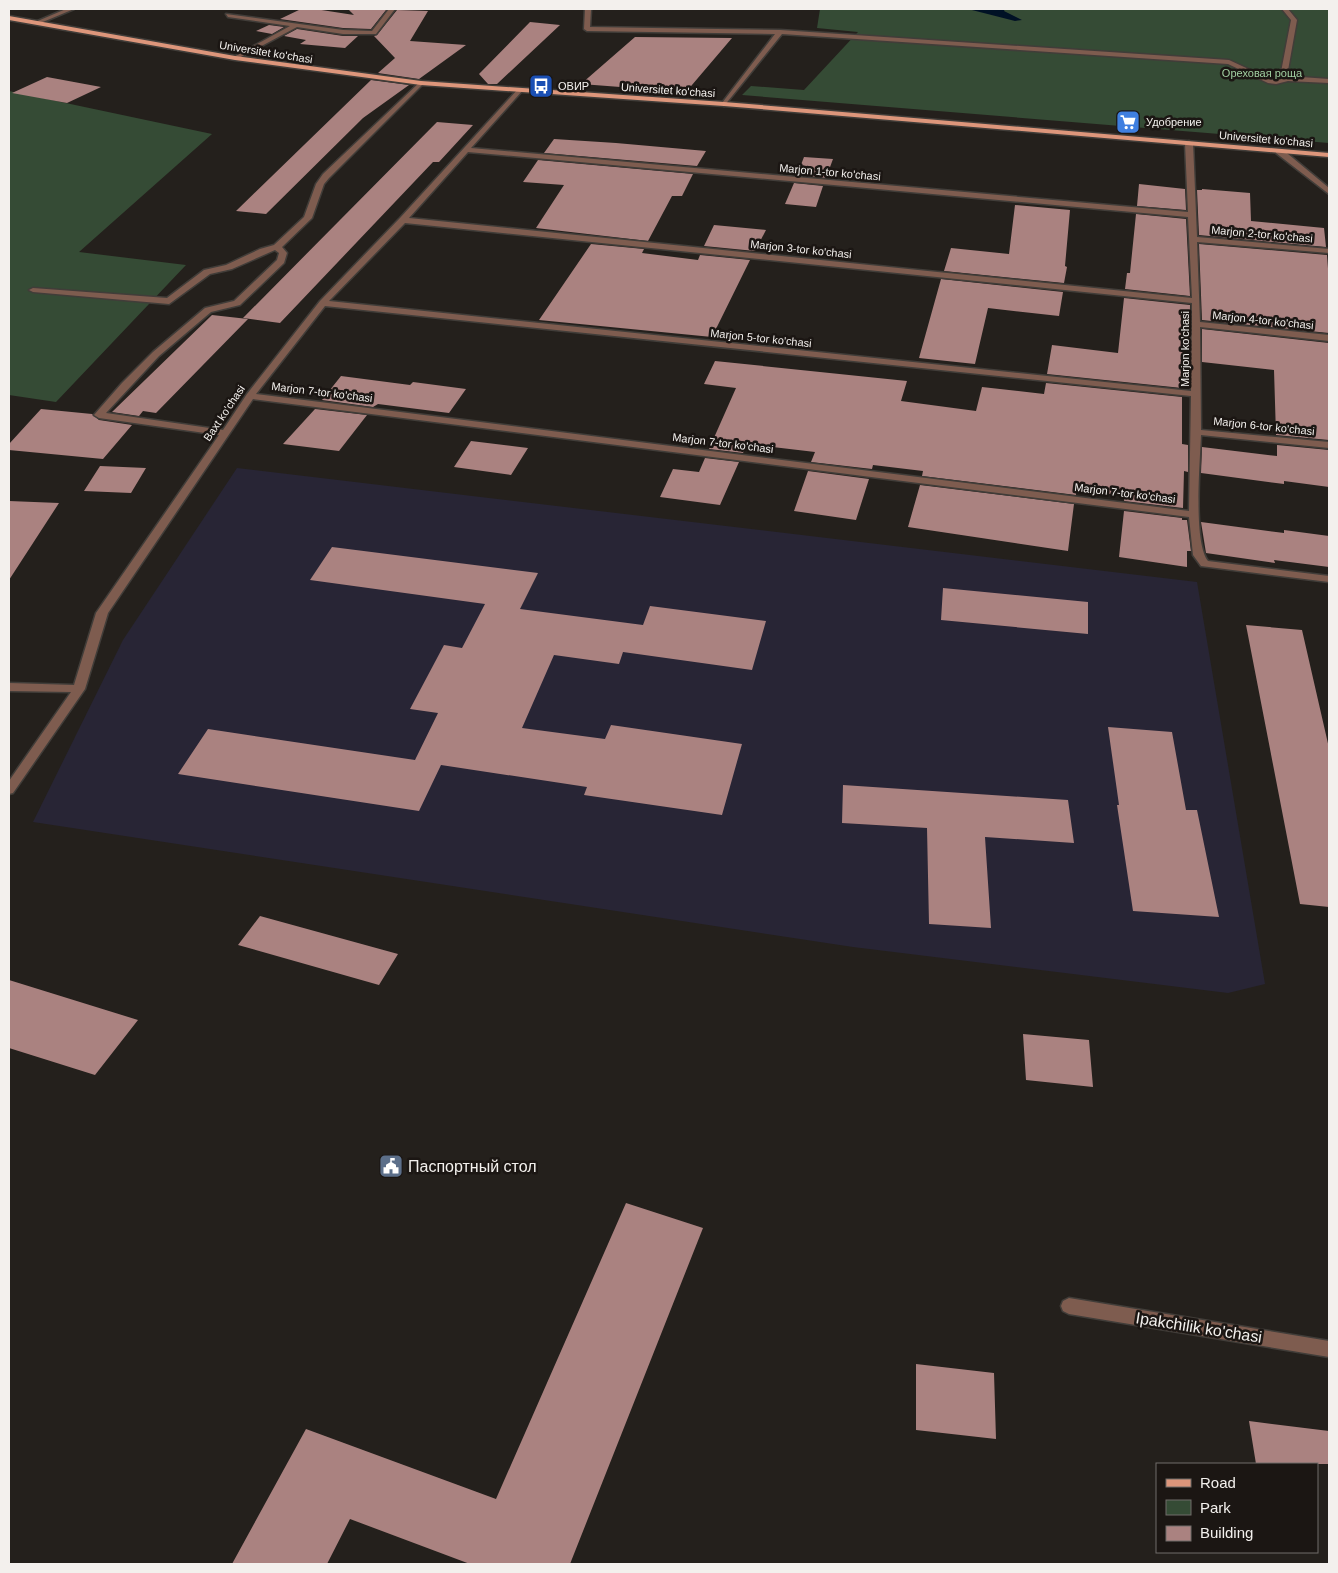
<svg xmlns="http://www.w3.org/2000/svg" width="1338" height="1573" viewBox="0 0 1338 1573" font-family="Helvetica,sans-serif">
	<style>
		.medical { fill: #282535 }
		.green { fill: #354b35 }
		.water { fill: #001125 }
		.building { fill: #aa8280 }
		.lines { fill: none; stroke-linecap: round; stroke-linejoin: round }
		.minor-casing { stroke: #413d39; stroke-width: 3 }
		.major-casing { stroke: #413d39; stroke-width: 3 }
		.minor { fill: #7e5c4f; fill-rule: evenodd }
		.major { fill: #dd967b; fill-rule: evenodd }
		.labels { text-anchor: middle; stroke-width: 5; stroke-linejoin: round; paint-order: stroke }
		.far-street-label { font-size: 11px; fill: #f3f0ed; stroke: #1b1613 }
		.far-park-label { font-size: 11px; fill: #a1cfa1; stroke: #1b1613 }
		.far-poi-label { font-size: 11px; fill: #f3f0ed; stroke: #1b1613; text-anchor: start }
		.near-poi-label { font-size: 16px; fill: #f3f0ed; stroke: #1b1613; text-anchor: start }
		.near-street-label { font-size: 16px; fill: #f3f0ed; stroke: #1b1613 }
	</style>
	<rect width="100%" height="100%" fill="#24201c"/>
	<path class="medical" d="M237,468l960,114 68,402 -37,9 -375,-46 -820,-125 90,-182z"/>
	<path class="green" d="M820,9h509v134l-587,-48 9,-9 53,4 54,-58 -41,-4z
		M9,91l203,43 -133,118 107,13 -130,137 -47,-7z"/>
	<path class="water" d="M968,9h37l-1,2 18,9 -7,1z"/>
	<path class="building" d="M301,9h14l39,6 -6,-6 38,1 -15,19 -28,-1 -63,-9z
		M397,10l31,1 -18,30 56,4 -47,34 -41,-6 17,-15 -21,-22 3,-1z
		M530,22l30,3 -63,59h-9l-9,-10z
		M269,25l15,2 -12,7 -16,-3z
		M297,29l46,7h15l-13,12 -45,-4 6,-4 -22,-4z
		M635,37l97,1 -46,54 -105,-8z
		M47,77l54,10 -34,16 -55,-10z
		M371,80l38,5 -46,33 -97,96 -30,-3z
		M437,122l36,3 -34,37h-6l-153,161 -37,-5z
		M554,139l62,4 90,8 -9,15 -153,-13z
		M804,157l29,2 -7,19 -29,-3z
		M538,160l155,14 -11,22h-10l-24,45 -112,-13 28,-43 -41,-3z
		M794,183l29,3 -7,21 -31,-3z
		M1139,184l46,5 1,21 -49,-4z
		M1202,189l48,4 1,28 73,7 2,19 -127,-12 -2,-45h5z
		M1015,205l55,5 -5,56 2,1 -3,16 -120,-12 7,-23 58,6z
		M1136,214l50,5 4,77 -65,-7 2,-16h3z
		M714,225l52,5 -11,21 -51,-5z
		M591,244l53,5 -2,4 56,7 2,-5 50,5 -38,77 -173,-17z
		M1199,244l128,11 2,27v51l-127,-13z
		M941,279l122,13 -4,24 -71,-8 -13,56 -56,-6z
		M1124,298l66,7 -1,56 -6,-1 -1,28 -135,-14 5,-29 66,8z
		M212,315l36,4 -92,94 -13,-2 -4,5 -27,-4z
		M1202,329l127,14v97l-53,-5 -2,-65 -72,-8z
		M715,361l192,20 -6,20 75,10 6,-24 62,7 2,-11 136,14v47l6,1v27l-4,-1 -1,37 -59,-7 1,-5 -49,-7v6l-154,-19 1,-5 -50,-6 -1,4 -61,-7 4,-10 -68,-8 -4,9 -34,-4 27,-61 -32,-4z
		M341,376l69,9 3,-3 53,7 -17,24 -71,-9 -5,3 -51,-7z
		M41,409l51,5 7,6 33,5 -29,34 -94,-9v-6z
		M315,409l52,6 -28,36 -56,-7z
		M471,441l57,7 -17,27 -57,-8z
		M1277,445l52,5v37l-45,-6v3l-83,-11 1,-26 75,9z
		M705,458l34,4 -19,43 -60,-8 13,-28 26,3z
		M100,466l46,2 -15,25 -47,-2z
		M808,471l61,8 -13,41 -62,-9z
		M920,485l154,19 -6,47 -160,-24z
		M9,501l50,2 -50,77z
		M1124,511l58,7v2h5l4,31h-4v16l-68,-10z
		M1201,522l83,11v-3l45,6v31l-55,-7 1,3 -69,-10z
		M332,547l206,26 -18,36 123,16 7,-19 116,15 -14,49 -129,-18 -4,12 -65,-9 -32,73 83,11 6,-14 131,19 -20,71 -138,-20 3,-8 -146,-22 -22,46 -241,-37 30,-45 207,31 23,-47 -28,-4 34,-64 18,3 23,-44 -175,-24z
		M943,588l145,14v32l-147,-14z
		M1246,625l56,5 27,118v159l-29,-3z
		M1108,727l64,5 14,78h11l22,107 -86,-6 -16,-106h2z
		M843,785l225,15 6,43 -89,-6 6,91 -62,-4 -2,-96 -85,-5z
		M260,916l138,38 -19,31 -141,-40z
		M9,980l129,40 -43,55 -86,-27z
		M1023,1034l66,6 4,47 -67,-7z
		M626,1203l77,25 -133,336h-100l-120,-45 -23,45h-95l74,-135 190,70z
		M916,1364l78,9 2,66 -80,-9z
		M1249,1421l80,10v33h-73z"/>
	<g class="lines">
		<g class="minor-casing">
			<path id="minor" d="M66,9h8l-36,15 -5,-1z
				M389,9h6l-19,25h-33l-46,-7 -60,32 -5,-1 58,-32 -62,-9 -2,-3 117,16 29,1z
				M585,9h6l-1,18 190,3 449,30 28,13 8,-3 16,2 10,-52 -9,-11h6l9,11 -10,56 42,3v4l-41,-2 -12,3 -8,-1 -40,-19 -446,-30 -58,72 -3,-2 1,-1 53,-69 -188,-3 -3,-2zM1266,74l12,2 4,3 -10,1 -10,-4z
				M421,81l2,1v2l-94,94 -5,6 -12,34 -30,29 5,6 -3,10 -44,42 -29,7 -52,44 -53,57 117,17 24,-36 73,-93 80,-83 118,-129 5,1 -52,58 717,64 -3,-69 4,-2 4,2 4,94 132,12v4l-132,-11 3,80 129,13v6l-129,-14 1,103 128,12v6l-128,-13c-1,27 -8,107 7,126l121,15v6l-128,-16 -8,-11 -4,-38 -936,-118 -145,214 -23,76 -72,104 -4,1v-13l62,-89 -62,-1v-8l65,2 22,-72 123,-178 -120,-17 -5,-3 28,-32 31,-31 52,-44 29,-7 43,-41 2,-7 -4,-3 -43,19 -22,5 -41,30 -136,-12 -4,-2 4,-2 134,10 37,-28 22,-5 34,-16 14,-4 30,-28 12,-33 7,-10zM468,152l720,65 4,81 -783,-80zM405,223l787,80 -1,88 -862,-90zM325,306l866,90 -2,115 -933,-117z
				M1276,149h6l47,39v6l-53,-41z
				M1069,1298l260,43v16l-260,-43 -6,-3 -2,-5 2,-5z"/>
		</g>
		<g class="major-casing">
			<path id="major" d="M9,16l226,40 186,25 303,21 605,51v4l-605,-51 -303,-21 -186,-25 -226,-40z"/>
		</g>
		<use href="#minor" class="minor"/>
		<use href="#major" class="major"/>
	</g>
	<defs>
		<g id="bus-square" transform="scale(1.25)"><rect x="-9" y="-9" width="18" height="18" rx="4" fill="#1a4fb4" stroke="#1b1613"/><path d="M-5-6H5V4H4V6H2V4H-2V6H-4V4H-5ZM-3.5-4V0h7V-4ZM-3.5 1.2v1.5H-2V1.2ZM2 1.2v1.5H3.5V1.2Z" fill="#fff"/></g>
		<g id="supermarket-square" transform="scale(1.25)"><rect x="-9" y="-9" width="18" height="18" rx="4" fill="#3f7fe0" stroke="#1b1613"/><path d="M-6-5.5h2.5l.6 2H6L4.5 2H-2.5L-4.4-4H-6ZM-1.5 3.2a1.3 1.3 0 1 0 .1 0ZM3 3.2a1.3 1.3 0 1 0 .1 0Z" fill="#fff"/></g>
		<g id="civic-square" transform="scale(1.25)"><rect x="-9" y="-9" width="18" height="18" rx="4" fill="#5c6f8a" stroke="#1b1613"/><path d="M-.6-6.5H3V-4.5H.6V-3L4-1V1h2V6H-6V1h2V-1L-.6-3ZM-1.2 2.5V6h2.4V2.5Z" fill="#fff"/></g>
	</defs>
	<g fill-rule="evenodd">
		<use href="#bus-square" x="541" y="86"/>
		<use href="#supermarket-square" x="1128" y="122"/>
		<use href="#civic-square" x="391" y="1166"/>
	</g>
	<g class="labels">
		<g class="far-street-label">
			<text transform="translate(266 52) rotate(9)" y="4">Universitet ko'chasi</text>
			<text transform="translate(668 90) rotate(4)" y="4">Universitet ko'chasi</text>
			<text transform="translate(1266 139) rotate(5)" y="4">Universitet ko'chasi</text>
			<text transform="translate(830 172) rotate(5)" y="4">Marjon 1-tor ko'chasi</text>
			<text transform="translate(1262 234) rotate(5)" y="4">Marjon 2-tor ko'chasi</text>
			<text transform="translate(801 249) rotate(6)" y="4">Marjon 3-tor ko'chasi</text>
			<text transform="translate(1263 320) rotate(6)" y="4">Marjon 4-tor ko'chasi</text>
			<text transform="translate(761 338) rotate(6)" y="4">Marjon 5-tor ko'chasi</text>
			<text transform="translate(1185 349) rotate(-90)" y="4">Marjon ko'chasi</text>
			<text transform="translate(322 392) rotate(7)" y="4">Marjon 7-tor ko'chasi</text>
			<text transform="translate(224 413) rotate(-56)" y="4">Baxt ko'chasi</text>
			<text transform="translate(1264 426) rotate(6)" y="4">Marjon 6-tor ko'chasi</text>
			<text transform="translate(723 443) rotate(7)" y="4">Marjon 7-tor ko'chasi</text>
			<text transform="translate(1125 493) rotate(7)" y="4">Marjon 7-tor ko'chasi</text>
		</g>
		<g class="far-park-label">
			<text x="1262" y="77">Ореховая роща</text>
		</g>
		<g class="far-poi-label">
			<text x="558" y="90">ОВИР</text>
			<text x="1146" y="126">Удобрение</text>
		</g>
		<g class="near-poi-label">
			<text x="408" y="1172">Паспортный стол</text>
		</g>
		<g class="near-street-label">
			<text transform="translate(1199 1327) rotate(9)" y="6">Ipakchilik ko'chasi</text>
		</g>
	</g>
	<rect width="1338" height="1573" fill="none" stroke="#f3f0ed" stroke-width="20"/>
	<rect x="1156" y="1463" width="162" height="90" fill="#1b1613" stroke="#716d6a"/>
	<rect x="1166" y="1479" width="25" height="8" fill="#dd967b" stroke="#716d6a"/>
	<text x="1200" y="1488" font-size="15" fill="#f3f0ed">Road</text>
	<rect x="1166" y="1500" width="25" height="15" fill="#354b35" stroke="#716d6a"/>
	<text x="1200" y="1513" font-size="15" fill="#f3f0ed">Park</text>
	<rect x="1166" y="1526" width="25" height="15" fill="#aa8280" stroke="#716d6a"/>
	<text x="1200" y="1538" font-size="15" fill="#f3f0ed">Building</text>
</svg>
